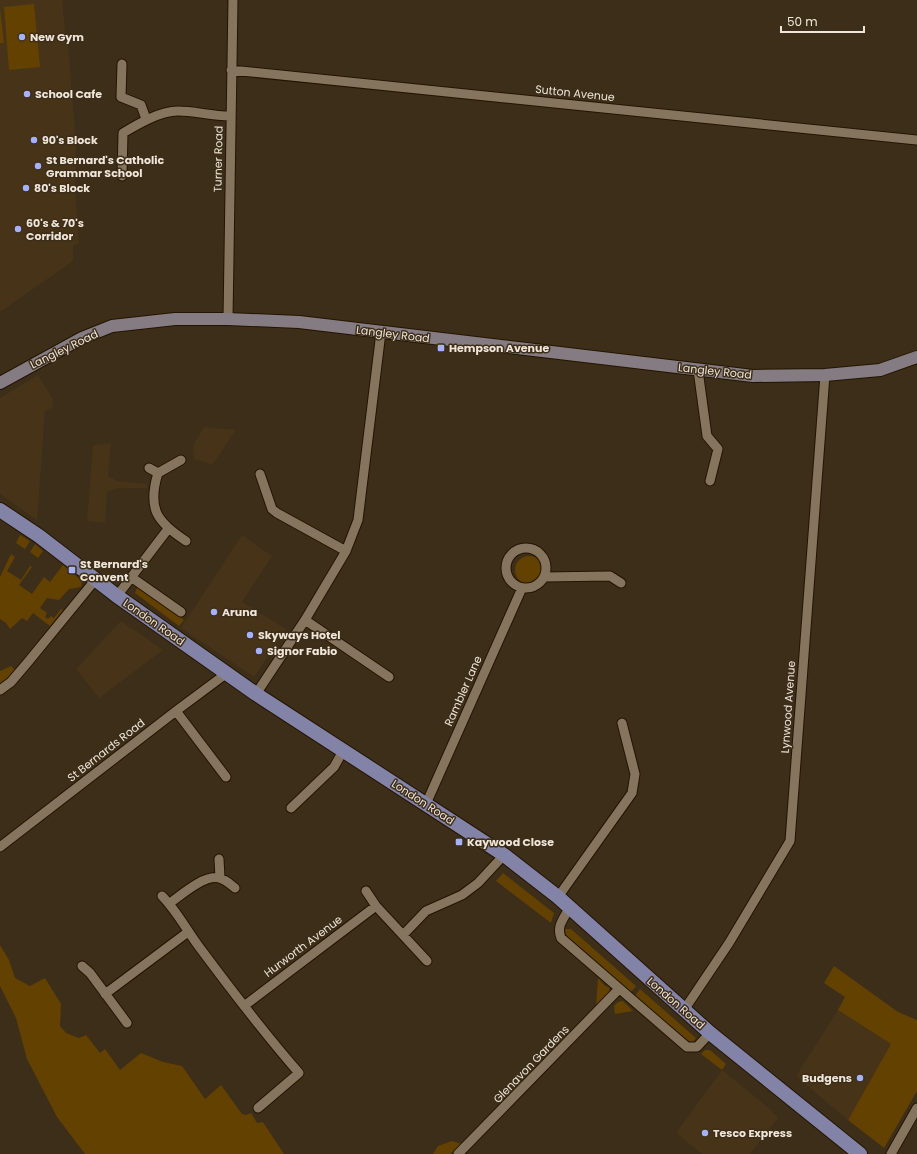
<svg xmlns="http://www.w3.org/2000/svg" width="917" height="1154" viewBox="0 0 917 1154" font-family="Poppins,sans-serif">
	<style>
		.built { fill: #473418 }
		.green { fill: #634101 }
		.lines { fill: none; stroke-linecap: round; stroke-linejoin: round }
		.street-casing { stroke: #231502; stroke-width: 11 }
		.secondary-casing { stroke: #231502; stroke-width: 14 }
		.primary-casing { stroke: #231502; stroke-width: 16 }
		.street { stroke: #86755e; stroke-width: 9 }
		.secondary { stroke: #847c82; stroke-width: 12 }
		.primary { stroke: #8382a7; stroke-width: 14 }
		.poi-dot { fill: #a6b1fc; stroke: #3d2e19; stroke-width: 1.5 }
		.labels { text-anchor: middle; stroke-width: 3; stroke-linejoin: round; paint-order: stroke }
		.poi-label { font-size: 11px; font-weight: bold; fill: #efe5d9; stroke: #3d2e19; text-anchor: start }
		.street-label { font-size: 11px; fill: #efe5d9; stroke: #3d2e19 }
	</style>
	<rect width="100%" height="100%" fill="#3d2e19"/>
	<path class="built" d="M0,0h62l4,42h2l8,102 -1,44 4,55 -6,3v15l-73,51z
		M38,375l15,24 -1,9 -7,3 -8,109 -37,-26v-96z
		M204,427l32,3 -24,35 -8,-4 -10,-1 -1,-15z
		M111,443l-3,33 9,5 30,3v4h-30l-10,4 -2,31 -18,-2 6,-76z
		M242,535l30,21 -30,46 44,27 -32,48 -73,-49z
		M121,621l42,29 -64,48 -23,-29z
		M838,1010l53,34 -43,76 -52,-44z
		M722,1070l47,38 9,10 -28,36h-48l-26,-21z"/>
	<path class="green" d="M34,4l6,63 -31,3 -5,-63z
		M0,9l4,34h-4z
		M20,535l10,6 -5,8 -9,-6z
		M35,544l8,7 -5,7 -8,-6z
		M11,554l4,3 -8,14 14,9 9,-14 2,1 -13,18 13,9 12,-17 6,5 13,-17 19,16 -1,6 -12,2 -10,11 -12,-2 -7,10 7,5 -2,4 3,2 3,-3 3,2 7,-9 2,1 -13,16 -17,-13 -6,8 -5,-3 -12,11 -4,-6 -6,-4v-42z
		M515 570a14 14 0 1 1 28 0a14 14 0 1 1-28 0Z
		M138,586l46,34 -5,6 -44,-33z
		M11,666l5,5 -12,13 -4,1v-14z
		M503,873l51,40 -3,10 -55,-42z
		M565,929h6l65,57 -5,6 -65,-57z
		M0,945l9,15 6,18 15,8 15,-8 16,26 -1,22 6,7 13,5 7,-3 14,18 5,-4 15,21 21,-17 22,9 19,4 23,33 16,-14 21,29 4,1 5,-2 6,10 6,-1 21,32h-199l-28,-37 -30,-58 -11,-41 -16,-32z
		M834,966l64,46 19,8v71l-33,57 -36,-28 43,-76 -53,-34 7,-13 -21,-14z
		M598,978l7,8 4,1 1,9 -14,11z
		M640,989l56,49 -3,4 -8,-2 -50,-44z
		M623,1001l10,10 -18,3 -1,-8 4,-4z
		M705,1050h5l16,14 -4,6 -21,-16z
		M452,1141l10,3 -12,10h-17l5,-8z"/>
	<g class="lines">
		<g class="street-casing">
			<path id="street" d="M122,64l-1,33 20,8 5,14
				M231,70l686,70
				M122,176l1,-43c15,-9 37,-22 55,-22 17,0 33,5 52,5
				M228,319l5,-319
				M698,370l9,66 11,13 -8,32
				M149,468l9,5 23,-13
				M158,473c-11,36 -1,49 28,68
				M260,474l12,35 5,4 69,38
				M506 568a20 20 0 1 1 40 0a20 20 0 1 1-40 0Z
				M131,577l50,35
				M544,577l66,-1 11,7
				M117,596l51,-67
				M305,620l84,57
				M0,690l11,-8 17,-20 68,-83
				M256,694l49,-74 41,-69 12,-31 23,-188
				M176,711l50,66
				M426,804l96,-216
				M291,808l43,-41 9,-16
				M0,847l176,-136 51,-38
				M219,859l1,19
				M366,891l10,15 51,55
				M162,896c15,15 25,35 38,52 32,43 64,85 99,125l-41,35
				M558,897l74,-104 3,-19 -13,-51
				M170,903c11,-8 35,-29 49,-25 6,1 11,6 16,10
				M570,907c-6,11 -14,19 -9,31l126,109h10l13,-14
				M403,935l23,-24 36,-16 16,-12 26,-28
				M82,966l8,7 37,50
				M105,994l83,-62
				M244,1006l132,-100
				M684,1010l45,-67 61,-102 35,-466
				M458,1154l161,-165
				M891,1154l26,-46"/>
		</g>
		<g class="secondary-casing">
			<path id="secondary" d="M0,383l82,-45 30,-12 63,-7h53l71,3 454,54 72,-1 55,-5 37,-13"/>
		</g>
		<g class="primary-casing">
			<path id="primary" d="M0,510l39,26 78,60 139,98 248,161 54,42 152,136 150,121"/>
		</g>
		<use href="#street" class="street"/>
		<use href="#secondary" class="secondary"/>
		<use href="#primary" class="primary"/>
	</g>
	<g class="poi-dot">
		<circle cx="22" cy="37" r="4"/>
		<circle cx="27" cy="94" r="4"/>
		<circle cx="34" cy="140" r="4"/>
		<circle cx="38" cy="166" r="4"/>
		<circle cx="26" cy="188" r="4"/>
		<circle cx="18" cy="229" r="4"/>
		<rect x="437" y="344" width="8" height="8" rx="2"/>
		<rect x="68" y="566" width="8" height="8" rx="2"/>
		<circle cx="214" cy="612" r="4"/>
		<circle cx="250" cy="635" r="4"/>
		<circle cx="259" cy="651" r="4"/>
		<rect x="455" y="838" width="8" height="8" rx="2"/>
		<circle cx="860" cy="1078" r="4"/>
		<circle cx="705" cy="1133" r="4"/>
	</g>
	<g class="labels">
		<g class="poi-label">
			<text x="30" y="41">New Gym</text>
			<text x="35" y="98">School Cafe</text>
			<text x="42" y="144">90's Block</text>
			<text x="46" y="164">St Bernard's Catholic<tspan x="46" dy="13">Grammar School</tspan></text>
			<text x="34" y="192">80's Block</text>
			<text x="26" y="227">60's &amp; 70's<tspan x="26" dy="13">Corridor</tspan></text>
			<text x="449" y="352">Hempson Avenue</text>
			<text x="80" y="568">St Bernard's<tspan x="80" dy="13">Convent</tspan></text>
			<text x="222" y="616">Aruna</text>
			<text x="258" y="639">Skyways Hotel</text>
			<text x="267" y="655">Signor Fabio</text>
			<text x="467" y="846">Kaywood Close</text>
			<text x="852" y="1082" text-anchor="end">Budgens</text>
			<text x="713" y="1137">Tesco Express</text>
		</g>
		<g class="street-label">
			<text transform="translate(575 93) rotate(6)" y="4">Sutton Avenue</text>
			<text transform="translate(218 159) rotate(-89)" y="4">Turner Road</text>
			<text transform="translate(393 334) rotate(7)" y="4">Langley Road</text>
			<text transform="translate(64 349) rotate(-26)" y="4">Langley Road</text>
			<text transform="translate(715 371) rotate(6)" y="4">Langley Road</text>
			<text transform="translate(154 622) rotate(35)" y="4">London Road</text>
			<text transform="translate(463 691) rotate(-66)" y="4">Rambler Lane</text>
			<text transform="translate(788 707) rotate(-86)" y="4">Lynwood Avenue</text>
			<text transform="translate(106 750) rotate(-38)" y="4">St Bernards Road</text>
			<text transform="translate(423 802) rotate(33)" y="4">London Road</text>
			<text transform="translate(303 946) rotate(-37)" y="4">Hurworth Avenue</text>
			<text transform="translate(676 1003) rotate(41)" y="4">London Road</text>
			<text transform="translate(531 1064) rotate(-46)" y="4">Glenavon Gardens</text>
		</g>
	</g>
	<path d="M781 26v6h83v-6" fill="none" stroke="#efe5d9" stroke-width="2"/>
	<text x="787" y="26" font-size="12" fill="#efe5d9" stroke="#3d2e19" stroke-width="3" paint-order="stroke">50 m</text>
</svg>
